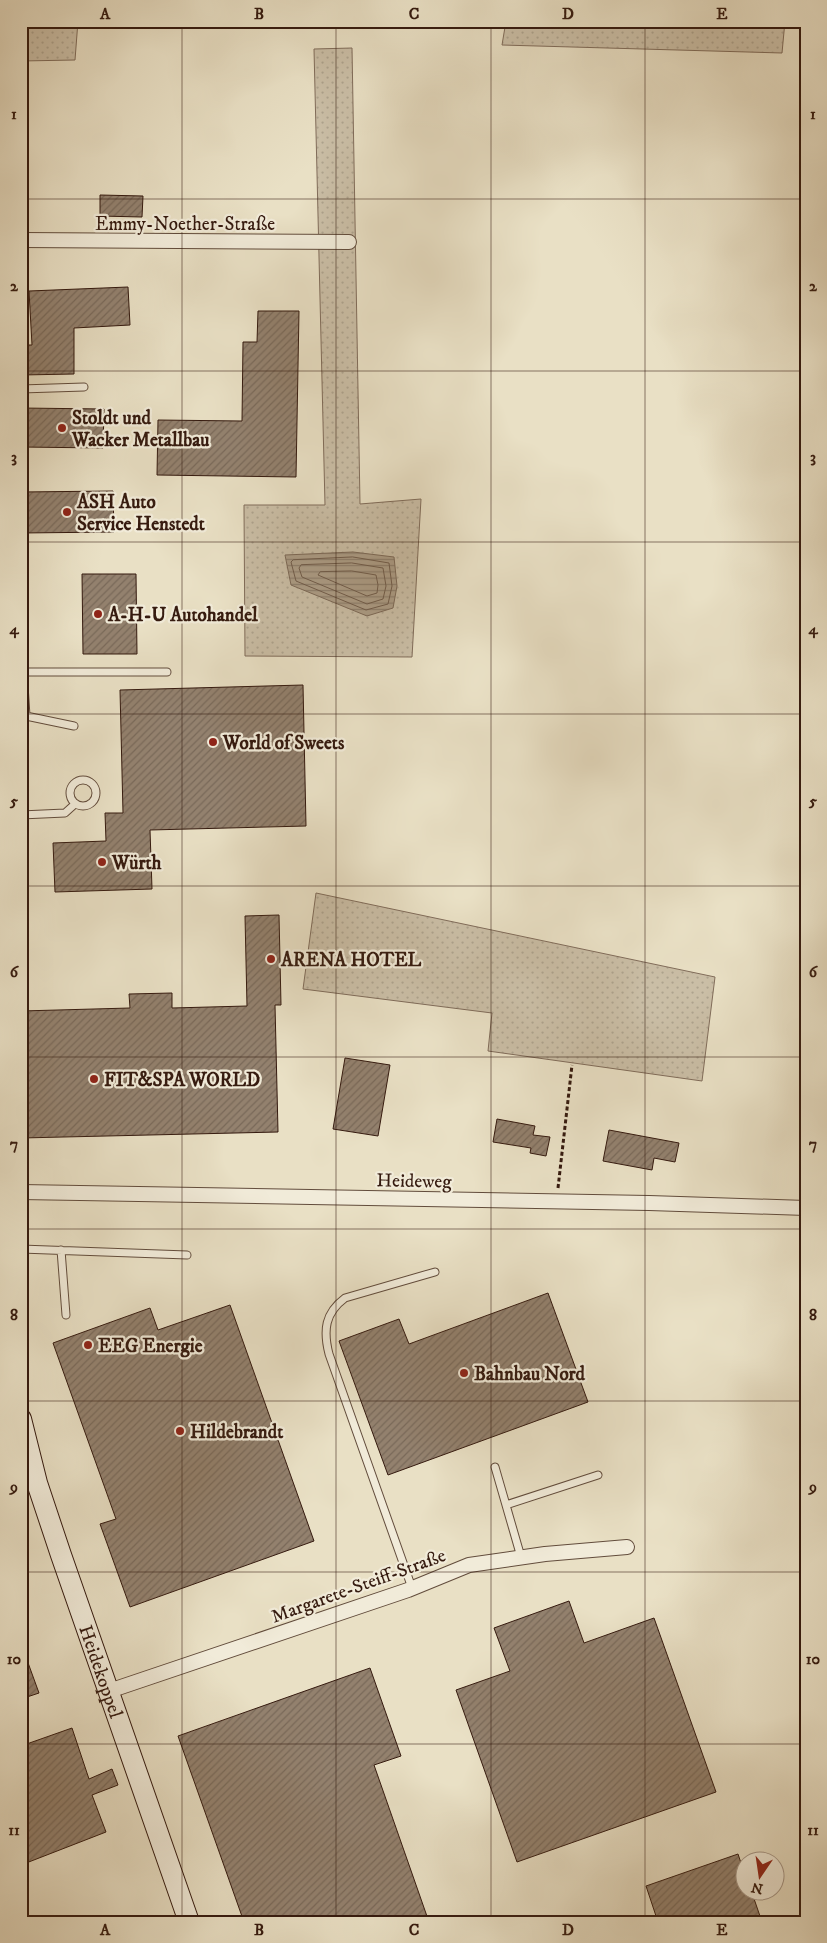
<svg xmlns="http://www.w3.org/2000/svg" width="827" height="1943" viewBox="0 0 827 1943" font-family="'IM FELL DW Pica',serif">
	<style>
		.grass { fill: url(#grass-dots); stroke: #806c5a }
		.water { fill: url(#water-rules); stroke: #7c6957 }
		.lines { fill: none; stroke-linecap: round; stroke-linejoin: round }
		.shore { stroke: #705c4b; stroke-width: 1 }
		.building { fill: url(#building-hatch); stroke: #351a0f }
		.lane-casing { stroke: #624c3c; stroke-width: 9 }
		.street-casing { stroke: #624c3c; stroke-width: 16 }
		.secondary-casing { stroke: #351a0f; stroke-width: 22 }
		.path { stroke: #351a0f; stroke-width: 3; stroke-dasharray: 4 2.5; stroke-linecap: butt }
		.lane { stroke: #f1ebd9; stroke-width: 7 }
		.street { stroke: #f1ebd9; stroke-width: 14 }
		.secondary { stroke: #f1ebd9; stroke-width: 20 }
		.grid { fill: none; stroke: #351a0f; stroke-width: 1; stroke-opacity: 0.55 }
		.poi-dot { fill: #8f2418; stroke: #f1ebd9; stroke-width: 2 }
		.labels { text-anchor: middle; stroke-width: 4.5; stroke-linejoin: round; paint-order: stroke }
		.street-label { font-size: 19px; fill: #351a0f; stroke: #f1ebd9 }
		.poi-label { font-size: 19px; font-weight: bold; fill: #351a0f; stroke: #f1ebd9; text-anchor: start }
		.neatline { fill: none; stroke: #351a0f; stroke-width: 2 }
		.grid-label { font-size: 16px; text-anchor: middle; font-weight: bold; fill: #351a0f }
	</style>
	<defs>
		<pattern id="grass-dots" width="8" height="8" patternUnits="userSpaceOnUse" patternTransform="scale(1.25)"><rect width="8" height="8" fill="#cabea6"/><path d="M2 2h.1M6 6h.1" fill="none" stroke="#aea38e" stroke-width="1.8" stroke-linecap="round"/></pattern>
		<pattern id="water-rules" width="6" height="5" patternUnits="userSpaceOnUse" patternTransform="scale(1.25)"><rect width="6" height="5" fill="#ac9d87"/><path d="M0 2.5h6" fill="none" stroke="#8d7f6d"/></pattern>
		<pattern id="building-hatch" width="6" height="6" patternUnits="userSpaceOnUse" patternTransform="scale(1.25)"><rect width="6" height="6" fill="#93816e"/><path d="M-1 1l2-2M0 6l6-6M5 7l2-2" fill="none" stroke="#796959"/></pattern>
	</defs>
	<rect width="100%" height="100%" fill="#e9e0c5"/>
	<filter id="stains"><feTurbulence type="fractalNoise" baseFrequency=".004" numOctaves="4"/><feColorMatrix values="0 0 0 0 .2 0 0 0 0 .09 0 0 0 0 .02 0 0 0 .5 -.17"/></filter>
	<radialGradient id="worn" r=".72"><stop offset=".6" stop-color="#630" stop-opacity="0"/><stop offset="1" stop-color="#630" stop-opacity=".3"/></radialGradient>
	<path class="grass" d="M21,21h57l-3,39 -54,1z
		M506,21h279l-3,32 -280,-8z
		M352,48l8,456 61,-5 -9,158 -167,-1 -1,-151h81l-11,-456z
		M316,893l399,84 -13,104 -214,-30 4,-38 -189,-24z"/>
	<path class="water" d="M353,552l41,5 3,29 -4,22 -26,8 -76,-31 -6,-30z"/>
	<g class="lines">
		<path class="shore" d="M353,557l36,6 3,23 -4,18 -22,6 -70,-29 -5,-19 2,-2z
			M352,563l31,5 3,18 -3,13 -16,5 -65,-27 -3,-9 2,-3z
			M352,571l24,4 2,10 -1,8 -10,3 -49,-21 2,-3z"/>
	</g>
	<path class="building" d="M100,195l43,1 -1,21 -42,-1z
		M128,287l2,38 -56,3v46l-53,1v-30h11l-3,-54z
		M258,311h41l-3,166 -139,-2 1,-55 84,1 1,-79h14z
		M21,408l83,1 -1,39 -82,-1z
		M113,491l1,41 -93,1v-41z
		M82,574h54l1,80h-54z
		M303,685l3,141 -156,4 2,59 -97,3 -2,-49 53,-2 -1,-28h18l-3,-123z
		M279,915l2,90h-6l3,127 -257,6v-127l109,-3 -1,-14 43,-1v15l75,-2 -2,-90z
		M345,1058l45,7 -12,71 -45,-7z
		M497,1119l38,7 -2,9 17,2 -4,19 -16,-3 1,-5 -38,-6z
		M609,1130l70,13 -4,19 -21,-4 -2,12 -49,-9z
		M548,1293l40,109 -200,73 -49,-134 60,-22 10,25z
		M230,1305l84,236 -184,66 -30,-83 16,-5 -63,-176 97,-35 8,22z
		M569,1601l15,42 70,-25 62,174 -199,70 -61,-172 54,-19 -16,-43z
		M23,1649l16,44 -18,6v-49z
		M370,1668l31,88 -27,9 55,157h-185l-66,-186z
		M72,1728l17,51 23,-10 6,16 -26,10 14,37 -85,33v-119z
		M738,1854l6,18v18h7l11,32h-104l-12,-36z"/>
	<g class="lines">
		<g class="lane-casing">
			<path id="lane" d="M21,389l63,-2
				M21,672h146
				M21,682l3,3 2,31 48,10
				M70 793a13 13 0 1 1 26 0a13 13 0 1 1-26 0Z
				M21,815l44,-2 10,-9
				M21,1249l166,6
				M61,1250l5,65
				M495,1467l26,90
				M506,1505l92,-30
				M412,1588l-83,-234c-6,-24 -4,-41 16,-56l90,-26"/>
		</g>
		<g class="street-casing">
			<path id="street" d="M21,240l328,2
				M21,1192l628,11 157,5
				M109,1691l299,-101 61,-25 76,-11 82,-7"/>
		</g>
		<g class="secondary-casing">
			<g id="secondary">
				<path id="s1" d="M21,1419l16,64 24,72 128,367"/>
			</g>
		</g>
		<path class="path" d="M558,1188l14,-123"/>
		<use href="#lane" class="lane"/>
		<use href="#street" class="street"/>
		<use href="#secondary" class="secondary"/>
	</g>
	<path class="grid" d="M182,21v1901M336,21v1901M491,21v1901M645,21v1901M21,199h785M21,371h785M21,542h785M21,714h785M21,886h785M21,1057h785M21,1229h785M21,1401h785M21,1572h785M21,1744h785"/>
	<g class="poi-dot">
		<circle cx="62" cy="428" r="5"/>
		<circle cx="67" cy="512" r="5"/>
		<circle cx="98" cy="614" r="5"/>
		<circle cx="213" cy="742" r="5"/>
		<circle cx="102" cy="862" r="5"/>
		<circle cx="271" cy="959" r="5"/>
		<circle cx="94" cy="1079" r="5"/>
		<circle cx="88" cy="1345" r="5"/>
		<circle cx="464" cy="1373" r="5"/>
		<circle cx="180" cy="1431" r="5"/>
	</g>
	<g class="labels">
		<g class="street-label">
			<text x="185" y="230">Emmy-Noether-Straße</text>
			<text transform="translate(414 1180) rotate(1)" y="7">Heideweg</text>
			<text transform="translate(358 1585) rotate(-20)" y="7">Margarete-Steiff-Straße</text>
			<text dy="7" stroke="none"><textPath href="#s1" startOffset="265">Heidekoppel</textPath></text>
		</g>
		<g class="poi-label">
			<text x="72" y="424">Stoldt und<tspan x="72" dy="22">Wacker Metallbau</tspan></text>
			<text x="77" y="508">ASH Auto<tspan x="77" dy="22">Service Henstedt</tspan></text>
			<text x="108" y="621">A-H-U Autohandel</text>
			<text x="223" y="749">World of Sweets</text>
			<text x="112" y="869">Würth</text>
			<text x="281" y="966">ARENA HOTEL</text>
			<text x="104" y="1086">FIT&amp;SPA WORLD</text>
			<text x="98" y="1352">EEG Energie</text>
			<text x="474" y="1380">Bahnbau Nord</text>
			<text x="190" y="1438">Hildebrandt</text>
		</g>
	</g>
	<rect width="827" height="1943" fill="none" stroke="#e9e0c5" stroke-width="55"/>
	<g transform="translate(760 1876) rotate(193)"><circle r="24" fill="#f1ebd9" stroke="#a69788"/>
	<path d="M0-4L9 19L0 12L-9 19Z" fill="#8f2418"/>
	<text y="-8" font-size="14" font-weight="bold" text-anchor="middle" fill="#351a0f">N</text>
	</g>
	<rect x="28" y="28" width="772" height="1888" class="neatline"/>
	<g class="grid-label">
		<text x="105" y="19">A</text>
		<text x="259" y="19">B</text>
		<text x="414" y="19">C</text>
		<text x="568" y="19">D</text>
		<text x="722" y="19">E</text>
		<text x="14" y="119">1</text>
		<text x="813" y="119">1</text>
		<text x="14" y="291">2</text>
		<text x="813" y="291">2</text>
		<text x="14" y="462">3</text>
		<text x="813" y="462">3</text>
		<text x="14" y="634">4</text>
		<text x="813" y="634">4</text>
		<text x="14" y="806">5</text>
		<text x="813" y="806">5</text>
		<text x="14" y="977">6</text>
		<text x="813" y="977">6</text>
		<text x="14" y="1149">7</text>
		<text x="813" y="1149">7</text>
		<text x="14" y="1320">8</text>
		<text x="813" y="1320">8</text>
		<text x="14" y="1492">9</text>
		<text x="813" y="1492">9</text>
		<text x="14" y="1664">10</text>
		<text x="813" y="1664">10</text>
		<text x="14" y="1835">11</text>
		<text x="813" y="1835">11</text>
		<text x="105" y="1935">A</text>
		<text x="259" y="1935">B</text>
		<text x="414" y="1935">C</text>
		<text x="568" y="1935">D</text>
		<text x="722" y="1935">E</text>
	</g>
	<rect width="100%" height="100%" filter="url(#stains)"/>
	<rect width="100%" height="100%" fill="url(#worn)"/>
</svg>
